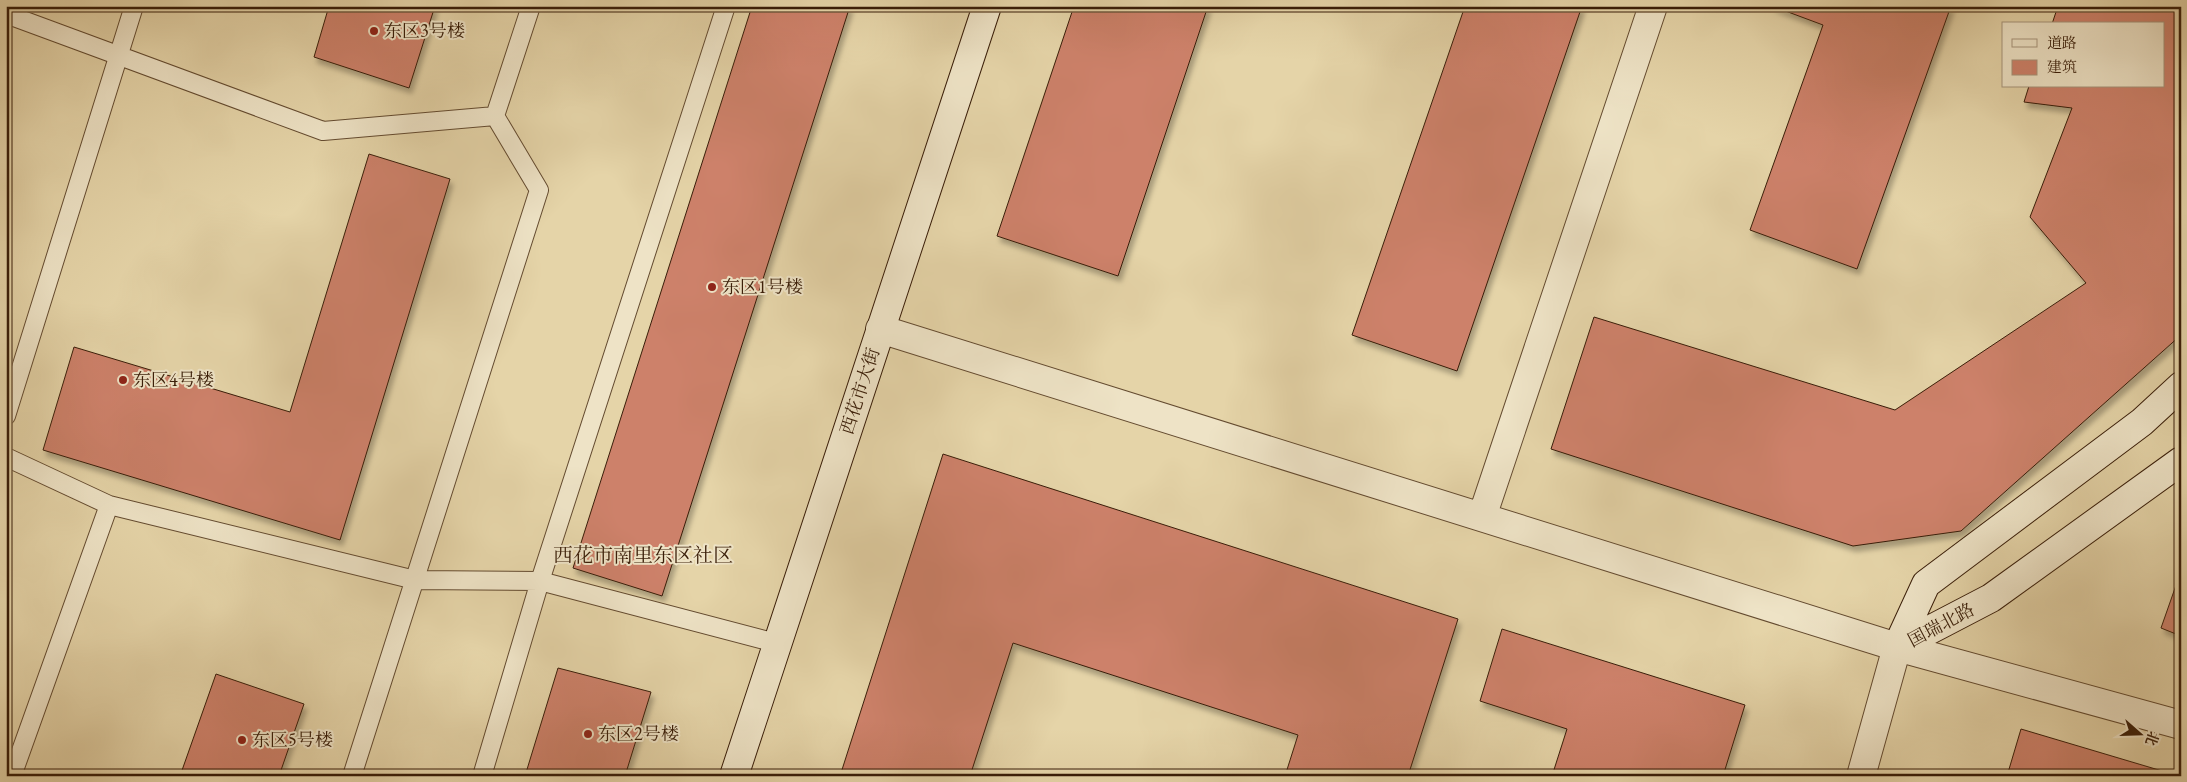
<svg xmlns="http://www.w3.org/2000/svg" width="2187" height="782" viewBox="0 0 2187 782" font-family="'EB Garamond','Noto Serif SC',serif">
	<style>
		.building { fill: #cd816a; stroke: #391d08; filter: url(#shadow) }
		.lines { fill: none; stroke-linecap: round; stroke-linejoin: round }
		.lane-casing { stroke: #644b30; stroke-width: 20 }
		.street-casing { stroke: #644b30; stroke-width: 30 }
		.secondary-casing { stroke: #391d08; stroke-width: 30 }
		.lane { stroke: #eee3c6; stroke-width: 18 }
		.street { stroke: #eee3c6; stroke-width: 28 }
		.secondary { stroke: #eee3c6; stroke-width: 28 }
		.poi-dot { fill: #8f2418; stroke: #eee3c6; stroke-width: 2 }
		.labels { text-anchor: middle; stroke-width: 4; stroke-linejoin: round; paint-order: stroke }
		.poi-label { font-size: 18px; fill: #391d08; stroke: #eee3c6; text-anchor: start }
		.street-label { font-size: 18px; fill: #391d08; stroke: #eee3c6 }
		.quarter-label { font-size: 20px; fill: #391d08; stroke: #eee3c6 }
	</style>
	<defs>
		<filter id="shadow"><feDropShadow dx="3" dy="5.5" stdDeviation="2.5" flood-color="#0004"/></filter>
	</defs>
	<rect width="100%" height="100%" fill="#e5d4a8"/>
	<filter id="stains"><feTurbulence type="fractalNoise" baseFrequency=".004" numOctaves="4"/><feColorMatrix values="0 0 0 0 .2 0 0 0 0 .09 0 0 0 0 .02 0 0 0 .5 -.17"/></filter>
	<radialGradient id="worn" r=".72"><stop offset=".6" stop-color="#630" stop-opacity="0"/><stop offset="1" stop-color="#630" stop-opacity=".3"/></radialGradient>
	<path class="building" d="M329,6h106l-26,82 -95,-31z
		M752,6h98l-188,590 -89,-28z
		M1074,6h134l-90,270 -121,-40z
		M1465,6h117l-125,365 -105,-36z
		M1772,6h179l-94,263 -107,-39 73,-205z
		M2058,6h123v329l-220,196 -108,15 -302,-97 43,-132 301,93 191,-127 -56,-66 42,-109 -48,-6 5,-16h134v-62h-111z
		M369,154l81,25 -110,361 -297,-90 31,-103 216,65z
		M943,454l515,165 -50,157h-123l13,-41 -285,-92 -43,133h-130z
		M2181,571v48l-5,15 -15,-6z
		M1502,629l243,76 -22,71h-171l15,-47 -87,-28z
		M558,668l93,24 -26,84h-100z
		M216,674l88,30 -25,72h-99z
		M2021,729l158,47h-172z"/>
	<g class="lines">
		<g class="lane-casing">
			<path id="lane" d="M6,14l317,117 172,-15
				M6,416l128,-410
				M6,457l103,48 306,75 125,1 236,62
				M12,776l97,-271
				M352,776l187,-586 -44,-74 36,-110
				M482,776l58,-195 186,-575"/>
		</g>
		<g class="street-casing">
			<path id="street" d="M880,329l1017,318 284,78
				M1482,517l171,-511
				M1861,776l36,-129"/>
		</g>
		<g class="secondary-casing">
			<path id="secondary" d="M1897,647l29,-63 216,-162 39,-36
				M1897,647l94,-49 190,-137
				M734,776l253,-770"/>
		</g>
		<use href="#lane" class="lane"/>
		<use href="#street" class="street"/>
		<use href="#secondary" class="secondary"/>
	</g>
	<g class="poi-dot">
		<circle cx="374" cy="31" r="5"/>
		<circle cx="712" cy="287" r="5"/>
		<circle cx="123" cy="380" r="5"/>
		<circle cx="588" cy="734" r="5"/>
		<circle cx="242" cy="740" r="5"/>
	</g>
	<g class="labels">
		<g class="poi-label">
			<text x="384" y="37">东区3号楼</text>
			<text x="722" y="293">东区1号楼</text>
			<text x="133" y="386">东区4号楼</text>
			<text x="598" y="740">东区2号楼</text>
			<text x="252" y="746">东区5号楼</text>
		</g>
		<g class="street-label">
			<text transform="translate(860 391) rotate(-72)" y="6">西花市大街</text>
			<text transform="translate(1941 625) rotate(-28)" y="6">国瑞北路</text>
		</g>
		<g class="quarter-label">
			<text x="643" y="562">西花市南里东区社区</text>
		</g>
	</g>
	<rect width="2187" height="782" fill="none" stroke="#e5d4a8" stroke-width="25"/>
	<rect x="8" y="8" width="2172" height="767" fill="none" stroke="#391d08" stroke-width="2.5"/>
	<rect x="12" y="12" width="2162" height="757" fill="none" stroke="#391d08"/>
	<rect x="2002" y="22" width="162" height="65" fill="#eee3c6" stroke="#a6947a"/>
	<rect x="2012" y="39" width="25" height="8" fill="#eee3c6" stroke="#a6947a"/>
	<text x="2047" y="48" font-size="15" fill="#391d08">道路</text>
	<rect x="2012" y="60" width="25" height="15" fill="#cd816a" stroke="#a6947a"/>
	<text x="2047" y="72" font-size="15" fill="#391d08">建筑</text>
	<g transform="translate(2140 734) rotate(110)" stroke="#eee3c6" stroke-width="4" paint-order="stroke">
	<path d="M0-4L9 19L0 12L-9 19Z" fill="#391d08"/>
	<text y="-8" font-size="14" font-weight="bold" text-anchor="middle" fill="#391d08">北</text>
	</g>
	<rect width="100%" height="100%" filter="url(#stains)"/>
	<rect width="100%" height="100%" fill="url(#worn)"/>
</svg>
